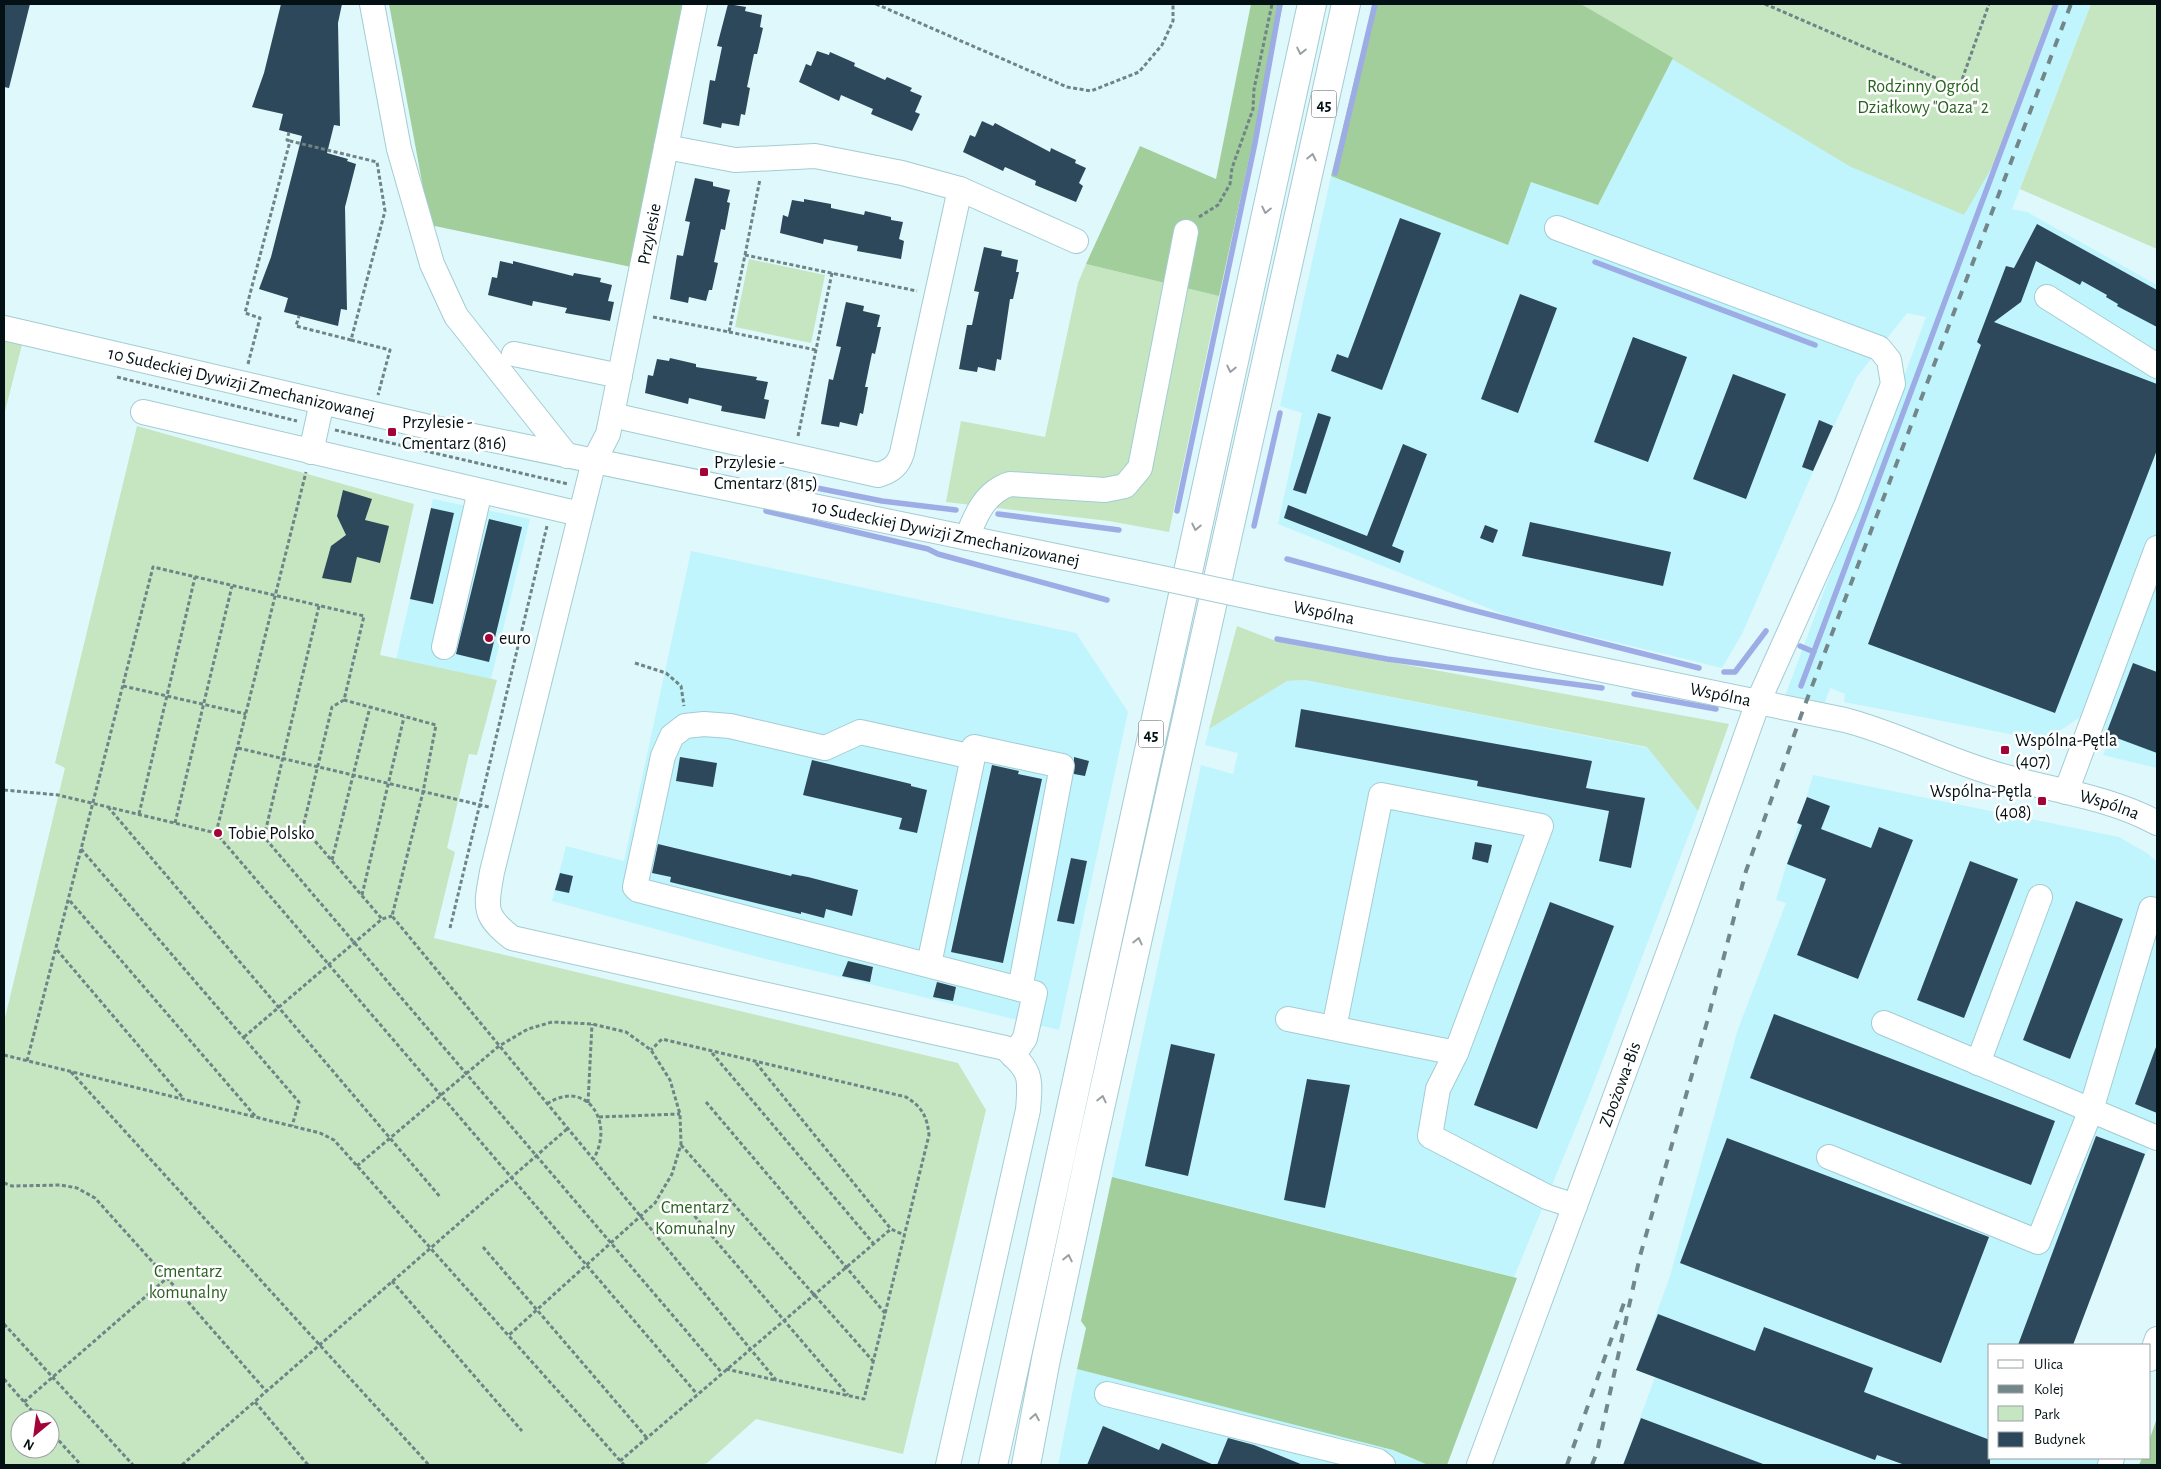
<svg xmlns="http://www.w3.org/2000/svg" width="2161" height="1469" viewBox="0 0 2161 1469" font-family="'Alegreya Sans',sans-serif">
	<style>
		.built { fill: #c0f5fd }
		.green { fill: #c5e6c0; fill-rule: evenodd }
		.forest { fill: #a1ce9a }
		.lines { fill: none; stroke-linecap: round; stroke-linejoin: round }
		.stream { stroke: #9eace6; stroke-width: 5.5 }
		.building { fill: #2d485a }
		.minor-casing { stroke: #a3ccd3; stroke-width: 26 }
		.major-casing { stroke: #a3ccd3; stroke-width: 30 }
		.path { stroke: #708487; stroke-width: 3; stroke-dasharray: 4 2.5; stroke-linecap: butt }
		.minor { stroke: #fff; stroke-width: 24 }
		.major { stroke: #fff; stroke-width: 28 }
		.rail { stroke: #73878a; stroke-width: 4; stroke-dasharray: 9 9; stroke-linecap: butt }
		.minor-bridge-casing { stroke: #a3ccd3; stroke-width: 26; stroke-linecap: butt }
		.minor-bridge { stroke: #fff; stroke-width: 24 }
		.oneway { stroke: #9aa0a1 }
		.poi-dot { fill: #a2043a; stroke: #fff; stroke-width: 2 }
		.labels { text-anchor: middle; stroke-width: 5; stroke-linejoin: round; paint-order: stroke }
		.shield { fill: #fff; stroke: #4f585a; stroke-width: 1 }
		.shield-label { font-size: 16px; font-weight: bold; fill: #031114 }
		.park-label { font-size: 18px; fill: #286220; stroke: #fff }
		.street-label { font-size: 18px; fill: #031114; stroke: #fff }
		.poi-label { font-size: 18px; fill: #031114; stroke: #fff; text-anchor: start }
	</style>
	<rect width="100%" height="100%" fill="#dff8fc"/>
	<path class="built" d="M2055,4h36l-79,205 15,3 130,73v483l-54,-13 8,-20 -8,-3 2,-8 -22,-9 -38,26 -201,-39 1,-8 -15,-6 -9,26 -40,-7 145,-390 -19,-4 -50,64 -34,72 -81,185 -20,34 -214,-52 -230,-92 24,-111 -22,-7 51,-230 177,69 23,-64 67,24 75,-147 176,108 153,-16z
		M433,499l97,20 -39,160 -95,-19z
		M691,551l385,82 52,79 -69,318 -301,-73 -206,-56 14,-55 58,15z
		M1305,680l343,68 50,63 -108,282 -76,184 -402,-100 89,-412 32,9 5,-21 -33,-8 4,-16 78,-48z
		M1813,775l306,62 28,16 10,9v263l-84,220h-83v113h122l-2,7h-487l32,-88 -19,-7 34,-94 67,-244 49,-129 -10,-3z
		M1077,1369l316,81 35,15h-370z"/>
	<path class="green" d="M1581,4h474l-53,146 -38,65 -115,-49z
		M2091,4h66v245l-137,-60z
		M749,259l76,16 -14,68 -76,-16z
		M1086,264l133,32 -50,236 -60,-11 -163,-19 15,-81 84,16 33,-154z
		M4,328l21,5 -21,82z
		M137,426l277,78 -34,151 117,25 -20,75 -8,-1 -22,94 8,4 -21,86 524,125 28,47 -83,344 -147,-35 -49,44 -6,2h-697v-443l61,-254 -10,-5zM20,1419h30v30h-30z
		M1237,626l39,15 453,83 -31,87 -51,-64 -342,-67 -18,1 -78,48z"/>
	<path class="forest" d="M389,4h306l-54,265 -211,-44z
		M1251,4h32l-64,292 -133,-32 54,-118 76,33z
		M1373,4h208l92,54 -75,147 -67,-23 -23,63 -177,-69z
		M1112,1177l405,101 -70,187h-19l-35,-15 -316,-81 9,-41 -5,-7z
		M2157,1418v47h-18l3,-7h8v-20z"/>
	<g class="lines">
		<path class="stream" d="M1335,173l40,-169
			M1595,262l220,83
			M770,481l17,1 95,19 74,9
			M766,511l162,38 10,5 169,46
			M1177,511l78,-368 25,-139
			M998,514l121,16
			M1254,526l26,-113
			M1287,559l181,50 231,59
			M1277,639l110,20 215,29
			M1800,646l14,6
			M1724,672h11l31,-41
			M1801,686l255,-682
			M1634,694l82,15"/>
	</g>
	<path class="building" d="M4,4h26l-21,84 -5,-1z
		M281,4h61l-4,19 2,103 -6,-1 -7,28 21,6 -1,2 9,3 -11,43 2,103 -6,-1 -3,17 -54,-14 4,-14 -29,-9 12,-32 31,-121 -23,-6 4,-16 -31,-7 12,-34z
		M728,4l18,3 -1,4 17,4 -2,12 3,1 -6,26h-3l-7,33 3,1 -5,27 -4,-1 -2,12 -17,-3 -1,5 -18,-4 7,-44 5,1 7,-34 -5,-1z
		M817,51l12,4 1,-3 25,11 -1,3 31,14 2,-3 25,11 -2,3 12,5 -7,16 5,2 -8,17 -41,-17 2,-5 -32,-14 -2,6 -40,-19 7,-18 5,2z
		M982,121l11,5 2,-3 55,29 1,-4 25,12 -1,3 11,5 -7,15 4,3 -7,16 -41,-17 1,-4 -31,-14 -2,4 -40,-19 7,-17 5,2z
		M695,178l18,4v4l17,4 -3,12 3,1 -5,27 -4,-1 -7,33 4,1 -6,27h-3l-3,11 -17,-4 -1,6 -18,-4 7,-44 6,1 7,-34 -5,-1z
		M804,199l27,5v4l33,7 1,-4 26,6v3l12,2 -4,17 5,2 -3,18 -44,-8 1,-5 -34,-7 -1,5 -43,-11 3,-18 5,2 4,-17 12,2z
		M1400,218l41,15 -59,157 -51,-19 6,-17 11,4z
		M2037,224l120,66v37l-40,-21 1,-2 -12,-7 1,-2 -25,-14 -2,4 -44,-24 -15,41 -27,20 163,62v66l-102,263 -187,-69 113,-299 -4,-3 29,-76 8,2z
		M984,247l18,4 -1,5 17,4 -2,12h3l-6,27h-3l-9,61 -4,-1 -2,12 -17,-4 -1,5 -18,-3 8,-44h5l7,-33 -5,-1z
		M500,261l13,3v-3l60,15 1,-3 27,5 -1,4 12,3 -4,16 6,1 -4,19 -45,-8 2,-5 -34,-7 -1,5 -44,-11 4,-18 5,1z
		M1520,294l37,14 -39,105 -37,-14z
		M846,302l18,4 -1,5 17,4 -3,12h4l-6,27 -3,-1 -7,34h3l-5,27 -3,-1 -3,13 -17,-4 -1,5 -18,-3 8,-45 4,1 8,-33 -5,-1z
		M1633,337l54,20 -39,105 -54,-20z
		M670,358l26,6v3l61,10 -1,3 12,2 -4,17 5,1 -4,19 -44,-8 1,-5 -33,-8 -1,6 -43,-11 3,-18 5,1 4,-17 12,2z
		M1733,374l53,20 -40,105 -53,-20z
		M1318,413l13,4 -25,77 -13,-4z
		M1819,420l14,6 -20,45 -11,-4z
		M1403,444l24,10 -35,92 12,5 -4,12 -116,-45 4,-13 79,31z
		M343,490l29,9 -7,21 24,6 -9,37 -23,-6 -6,26 -29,-5 9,-32 15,-11 -9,-19z
		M431,508l23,5 -21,91 -23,-5z
		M489,519l33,8 -33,135 -33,-8z
		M1530,522l141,30 -8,34 -141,-30z
		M1485,525l13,5 -5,13 -13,-5z
		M2133,663l24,9v81l-51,-19z
		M1301,709l291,52 -6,27 59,10 -14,70 -32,-7 10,-50 -132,-25 1,-5 -183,-34z
		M680,757l37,6 -4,24 -37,-6z
		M1074,757l15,4 -4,15 -11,-2z
		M812,760l99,24v2l16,4 -10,43 -18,-4 3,-11 -99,-23z
		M992,765l27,6 -1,3 24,5 -39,184 -52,-11z
		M1807,797l23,9 -9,23 50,19 8,-21 34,13 -55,139 -61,-24 29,-76 -39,-15 15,-39 -5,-2z
		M1475,842l17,3 -4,18 -16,-4z
		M658,844l133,32 1,-2 16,3 50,13 -6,26 -26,-7 -2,9 -23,-6v2l-131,-32 1,-5 -19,-4z
		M1071,858l16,3 -13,63 -17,-3z
		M1970,861l48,18 -54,139 -47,-18z
		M560,873l13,3 -4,17 -14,-3z
		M2076,901l47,18 -53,140 -47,-19z
		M1550,902l64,24 -77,203 -63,-24z
		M848,961l25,6 -3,15 -28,-6z
		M937,982l19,5 -3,14 -20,-4z
		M1774,1014l281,107 -24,64 -281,-107z
		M1171,1044l44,10 -27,122 -43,-10z
		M2156,1047h1v66l-22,-9z
		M1307,1079l43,6 -25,123 -41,-8z
		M2096,1136l49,18 -72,191h-55z
		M1727,1138l262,99 -48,126 -261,-100z
		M1658,1314l97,37 9,-24 109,41 -9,24 126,48v25h-85l-28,-10 -2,5 -239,-90z
		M1641,1418l122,46v1h-140z
		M1103,1426l56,24 3,-7 52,22h-127z
		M1228,1438l26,7 49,20h-86z"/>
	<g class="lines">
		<g class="minor-casing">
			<g id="minor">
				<path d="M372,4l27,145 33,115 24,52 111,140"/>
				<path d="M695,4l-87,430 -14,27 -102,411c-6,34 -10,43 20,66l493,110c26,23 26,28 23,62l-80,355"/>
				<path d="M960,189l116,52"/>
				<path d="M2047,297l110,69"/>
				<path id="s1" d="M4,328l421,98 718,148"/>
				<path d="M514,354l106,22"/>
				<path d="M143,412l437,102"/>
				<path d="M612,415l266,60c13,-4 20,-9 24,-22l58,-264 -58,-16 -87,-17 -80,4 -69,-13"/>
				<path d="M311,452l11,-50"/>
				<path d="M967,538c8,-22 18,-46 43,-54l95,6 20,-4 15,-18 46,-236"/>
				<path id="s2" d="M1274,602l571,118c50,13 95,37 144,52 56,18 117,23 168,51"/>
				<path d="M444,647l36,-156"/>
				<path d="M973,757l1,-10 88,19 -42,223"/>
				<path d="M2066,792l91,-244"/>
				<path d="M929,964l44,-207 -113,-25 -35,16 -95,-22 -26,-2 -19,2 -13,10 -9,20 -28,131 3,3 397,103 -10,45 -12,18"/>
				<path d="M1288,1019l168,34 85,-227 -160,-31 -47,233"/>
				<path d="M1884,1023l273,115"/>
				<path d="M1456,1053l-18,36 -8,47 117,61 28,9"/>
				<path d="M1978,1063l62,-166"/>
				<path d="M1829,1157l209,85 53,-132 60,-201"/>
				<path d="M2150,1359l7,-20"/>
				<path d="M1107,1394l271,67 5,4"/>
				<path id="s3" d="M1479,1465l199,-538 80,-225 88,-196 47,-122 -4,-24 -10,-12 -322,-120"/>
				<path d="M2110,1465l2,-7"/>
			</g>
		</g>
		<g class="major-casing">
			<path id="major" d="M993,1465l319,-1461
				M1026,1465l20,-106 42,-197 258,-1158"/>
		</g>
		<path class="path" d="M876,4l191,83 24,4 48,-19 23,-27 11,-24v-17
			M1765,4l194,84 30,-84
			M289,132l-2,8 3,1
			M1199,217l19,-12 12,-21 2,-16 21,-59 1,-20 18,-85
			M745,255l15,-76
			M653,317l76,15 16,-77 172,36
			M729,332l87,18
			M351,340l39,10 -12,45
			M248,364l12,-46 -15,-5 45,-172 87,21 8,49 -34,129 -55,-14 3,-10
			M117,377l180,44
			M335,430l233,54
			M798,436l34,-163
			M319,606l-55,231 458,536
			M635,663l31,10 15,13 3,20
			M123,686l123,28
			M344,700l-12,7 -29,120 79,92
			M238,748l251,59
			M4,790l54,5 158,38 481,561
			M108,807l333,391
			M139,814l56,-237
			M175,823l57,-237
			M216,833l90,-361
			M81,849l218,253 -7,24
			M332,860l38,-153
			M362,895l42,-178
			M70,901l186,216
			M450,928l97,-402
			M57,950l126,148
			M244,1037l138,-118 10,-3
			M712,1053l161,190
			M4,1055l316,78 14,7 290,325
			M27,1061l126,-494 211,49 -20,84 92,25 -13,67 -31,124 384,464 88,19 65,-264c-2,-19 -7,-28 -23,-38l-244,-58 -11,11
			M756,1063l135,166
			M71,1072l358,393
			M706,1102l179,211
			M588,1103l4,-79
			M547,1104c38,-26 69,17 46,56
			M599,1117l81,-3
			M681,1145l192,216
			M357,1166l142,-120 29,-17 24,-7 40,2 34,8 25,18 19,30 10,34 1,30 -9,30 -17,29 -146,132
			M4,1183l8,3 49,-1 16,3 18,10 72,80
			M686,1206l162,189
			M483,1247l164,191
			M392,1281l130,150
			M4,1324l129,141
			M726,1369l49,11
			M4,1379l35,40
			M24,1402l143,-124 100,114
			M255,1402l53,63
			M50,1431l31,34
			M620,1461l271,-232 13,6
			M182,1465l385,-336"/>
		<use href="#minor" class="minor"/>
		<use href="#major" class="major"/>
		<path class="rail" d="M1567,1465l57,-162
			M1592,1465l5,-13 43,-196 67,-234 39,-151 57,-161 268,-706"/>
		<g class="minor-bridge-casing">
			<path id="minor-bridge" d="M1143,574l131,28"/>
		</g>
		<use href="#minor-bridge" class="minor-bridge"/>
	</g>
	<defs><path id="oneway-chevron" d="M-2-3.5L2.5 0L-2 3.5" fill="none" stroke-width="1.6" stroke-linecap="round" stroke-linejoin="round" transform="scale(1.25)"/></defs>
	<g class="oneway">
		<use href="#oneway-chevron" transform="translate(1301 51) rotate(102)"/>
		<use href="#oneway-chevron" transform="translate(1312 157) rotate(-78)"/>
		<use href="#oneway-chevron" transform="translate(1266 210) rotate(102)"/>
		<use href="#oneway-chevron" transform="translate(1231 369) rotate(102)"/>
		<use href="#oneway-chevron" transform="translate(1196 527) rotate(102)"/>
		<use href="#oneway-chevron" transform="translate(1138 941) rotate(-77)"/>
		<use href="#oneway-chevron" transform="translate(1102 1099) rotate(-77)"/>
		<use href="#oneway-chevron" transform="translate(1068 1258) rotate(-78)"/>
		<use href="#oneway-chevron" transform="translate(1035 1417) rotate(-80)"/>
	</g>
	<g class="poi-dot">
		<rect x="387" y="427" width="10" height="10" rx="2.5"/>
		<rect x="699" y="467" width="10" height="10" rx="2.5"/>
		<circle cx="489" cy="638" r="5"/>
		<rect x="2000" y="745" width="10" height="10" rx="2.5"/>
		<rect x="2037" y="796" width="10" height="10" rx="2.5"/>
		<circle cx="218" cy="833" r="5"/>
	</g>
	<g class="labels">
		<g class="shield">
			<rect x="1311.5" y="90.5" width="25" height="27" rx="4"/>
			<rect x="1138.5" y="720.5" width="25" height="27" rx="4"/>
		</g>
		<g class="shield-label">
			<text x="1324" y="110">45</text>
			<text x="1151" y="740">45</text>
		</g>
		<g class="park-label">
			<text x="1923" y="92">Rodzinny Ogród<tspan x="1923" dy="21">Działkowy "Oaza" 2</tspan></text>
			<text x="695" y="1213">Cmentarz<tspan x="695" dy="21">Komunalny</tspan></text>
			<text x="188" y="1277">Cmentarz<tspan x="188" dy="21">komunalny</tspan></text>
		</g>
		<g class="street-label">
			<text transform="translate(649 234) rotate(-79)" y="6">Przylesie</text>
			<text dy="6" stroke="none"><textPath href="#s1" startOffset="244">10 Sudeckiej Dywizji Zmechanizowanej</textPath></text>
			<text dy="6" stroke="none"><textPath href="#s1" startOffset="964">10 Sudeckiej Dywizji Zmechanizowanej</textPath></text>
			<text dy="6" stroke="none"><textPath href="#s2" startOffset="51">Wspólna</textPath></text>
			<text dy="6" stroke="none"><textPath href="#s2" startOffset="456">Wspólna</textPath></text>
			<text dy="6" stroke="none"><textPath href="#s2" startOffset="861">Wspólna</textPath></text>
			<text dy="6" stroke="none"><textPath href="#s3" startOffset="406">Zbożowa-Bis</textPath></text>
		</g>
		<g class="poi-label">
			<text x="402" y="428">Przylesie -<tspan x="402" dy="21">Cmentarz (816)</tspan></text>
			<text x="714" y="468">Przylesie -<tspan x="714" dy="21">Cmentarz (815)</tspan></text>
			<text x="499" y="644">euro</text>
			<text x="2015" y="746">Wspólna-Pętla<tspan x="2015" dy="21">(407)</tspan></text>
			<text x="2032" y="797" text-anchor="end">Wspólna-Pętla<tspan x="2032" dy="21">(408)</tspan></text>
			<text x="228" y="839">Tobie Polsko</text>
		</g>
	</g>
	<rect width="2161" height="1469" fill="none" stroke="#031114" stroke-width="10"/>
	<rect x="1988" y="1344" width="162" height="115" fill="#ffffff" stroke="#9aa0a1"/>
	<rect x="1998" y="1360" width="25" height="8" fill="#ffffff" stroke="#9aa0a1"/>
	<text x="2034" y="1369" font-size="15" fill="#031114">Ulica</text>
	<rect x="1998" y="1385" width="25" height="8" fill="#73878a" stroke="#9aa0a1"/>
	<text x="2034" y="1394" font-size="15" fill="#031114">Kolej</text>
	<rect x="1998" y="1406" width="25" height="15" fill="#c5e6c0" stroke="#9aa0a1"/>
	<text x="2034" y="1419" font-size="15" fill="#031114">Park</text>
	<rect x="1998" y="1432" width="25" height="15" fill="#2d485a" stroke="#9aa0a1"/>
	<text x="2034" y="1444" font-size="15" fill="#031114">Budynek</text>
	<g transform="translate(35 1434) rotate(209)"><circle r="24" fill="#ffffff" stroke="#9aa0a1"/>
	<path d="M0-4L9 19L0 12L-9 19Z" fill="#a2043a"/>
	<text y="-8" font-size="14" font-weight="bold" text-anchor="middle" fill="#031114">N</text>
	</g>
</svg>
